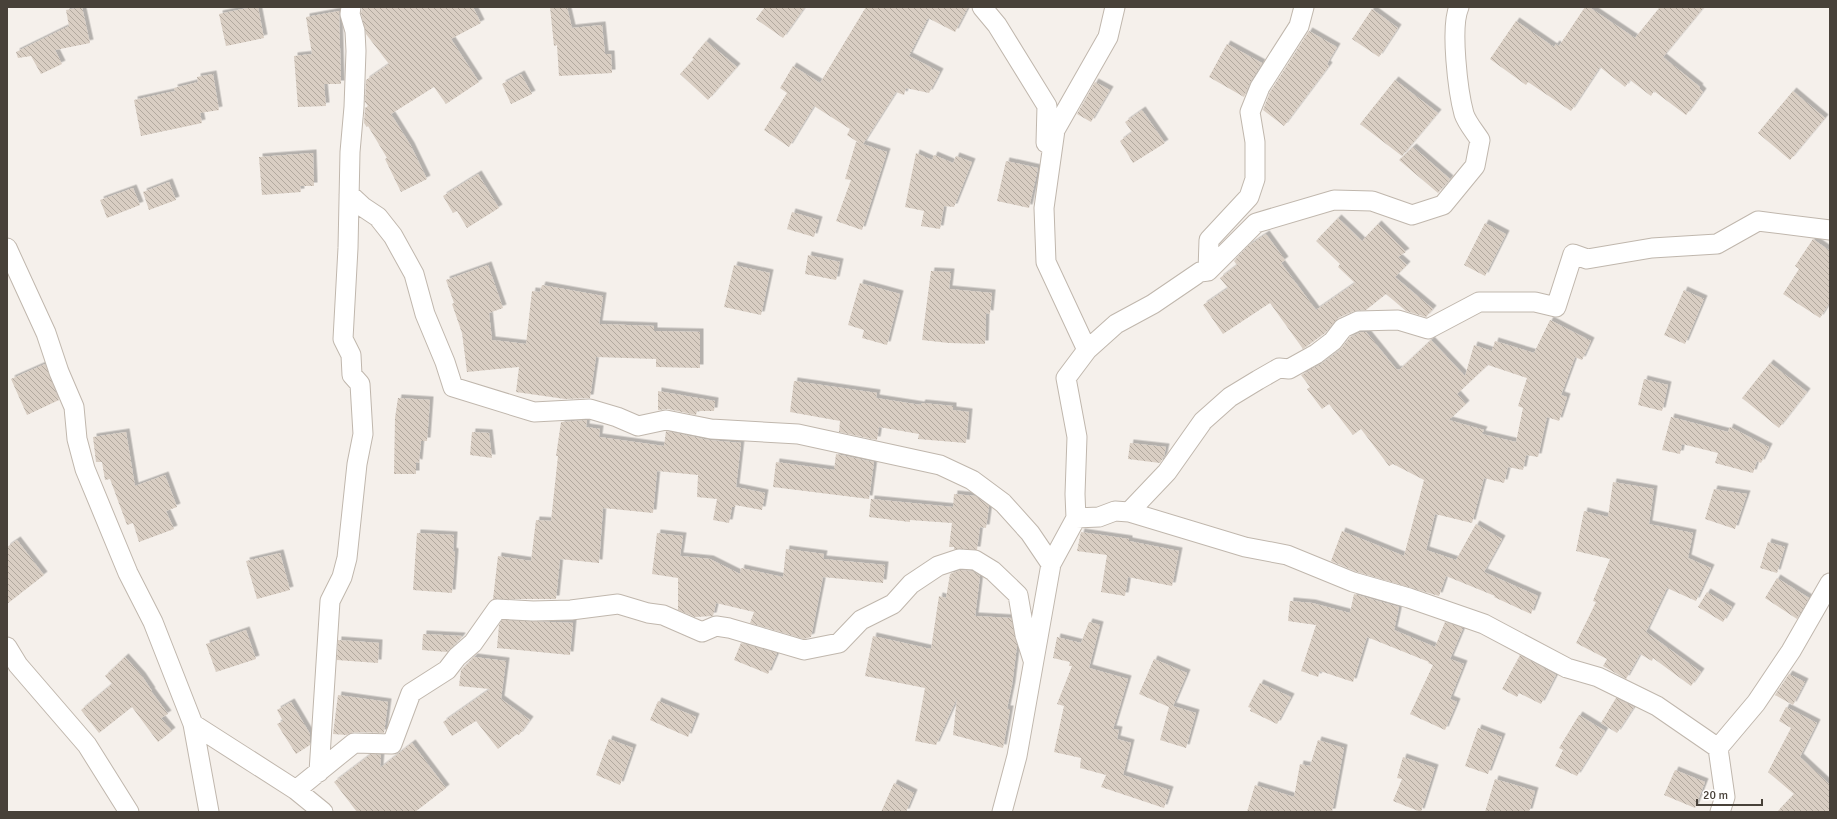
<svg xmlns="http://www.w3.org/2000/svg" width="1837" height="819" viewBox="0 0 1837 819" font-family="Signika,sans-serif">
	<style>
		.building { fill: url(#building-back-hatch); fill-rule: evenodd; filter: url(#shadow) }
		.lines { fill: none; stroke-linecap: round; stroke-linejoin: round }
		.street-casing { stroke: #c0b7ad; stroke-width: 21 }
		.street { stroke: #fff; stroke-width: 19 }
	</style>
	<defs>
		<pattern id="building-back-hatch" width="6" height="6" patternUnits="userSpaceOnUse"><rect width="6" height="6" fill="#d9cec3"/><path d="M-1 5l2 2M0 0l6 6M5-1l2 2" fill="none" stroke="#b2a99f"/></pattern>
		<filter id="shadow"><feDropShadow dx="3.5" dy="-3.5" stdDeviation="0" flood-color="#0004"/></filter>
	</defs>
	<rect width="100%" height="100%" fill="#f5f0eb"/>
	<path class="building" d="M82,7l8,36 -35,7 7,14 -21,10 -10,-18 -13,2 -2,-6 53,-26 -3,-16z
		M252,7h6l6,31 -38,8 -7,-32z
		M473,7l8,16 -30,16 28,43 -33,22 -12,-17 -43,27 20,32 16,33 -26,13 -16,-33 2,-1 -19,-32 -1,1 -3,-4 1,-15 3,-2 -3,-4 1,-22 23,-16 -23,-30 -5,-21 1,-5z
		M550,7h17l5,21 30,-3 3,29h6l1,19 -53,3 -2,-31 -3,1z
		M765,7h40l-22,31 -27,-19z
		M866,7h102l-13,25 -27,-14 -19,38 31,16 -11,21 -23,-5 -2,7 -8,-3 -33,52 24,8 -25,78 -26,-9 15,-41 -6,-1 11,-37 3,1 -12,-8 3,-6 -36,-23 -25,41 -25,-17 23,-37 -7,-5 13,-22 27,17z
		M1585,7h4l46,31 25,-31h44l-41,50 37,30 -1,1 4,4 -17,23 -32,-24 -3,5 -21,-16 -5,7 -25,-20 -29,44 -43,-29 -2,3 -36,-26 26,-38 38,26 2,-3 3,2z
		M1372,9l26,19 -19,29 -27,-18z
		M339,11l2,73h-17l2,22 -28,1 -4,-51 18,-2 -6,-37z
		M1309,31l28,16 -10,17 2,2 -45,60 -21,-16 7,-18z
		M706,41l31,26 -29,33 -28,-26 14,-15 -2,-1z
		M1227,44l35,19 -11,18 -7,16 -35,-20z
		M213,74l6,36 -19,3 2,10 -61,13 -7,-36 41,-9 -1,-3 24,-6 -1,-5z
		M521,74l11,20 -21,10 -9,-20z
		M1395,80l43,33 -36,43 -42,-32z
		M1095,82l15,8 -19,32 -14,-8z
		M1793,91l32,27 -35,42 -32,-27z
		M1142,110l23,33 -32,20 -13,-22 12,-9 -7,-10z
		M1413,147l37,32 -12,14 -39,-33z
		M313,153l1,33h-14l1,6 -39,3 -3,-38z
		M916,153l16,7 2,-5 19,8 3,-7 16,6 -18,45 -10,-1 -4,23 -19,-3 3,-15 -19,-4z
		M1006,161l32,7 -9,40 -32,-7z
		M478,174l21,34 -32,20 -10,-17 -4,2 -10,-17z
		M169,182l7,18 -27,10 -6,-18z
		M133,188l7,17 -33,13 -7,-18z
		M792,212l27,8 -5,17 -27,-8z
		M1338,218l24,23 16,-17 28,28 -8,5 9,8 -12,12 38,32 -7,8 -20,-6 -20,-17 -20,16 -12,1 -16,7 -13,15 -22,16 -33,-46 -47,31 -20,-29 25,-17 -8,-10 17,-13 -3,-4 14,-15 18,-12 19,26 -4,3 35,47 39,-27 -17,-16 2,-3 -24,-23z
		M1485,223l21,11 -21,42 -21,-11z
		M1813,239l17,12v51l-10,16 -37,-24 16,-25 -4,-3z
		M808,255l32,7 -4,18 -31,-6z
		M488,265l15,43 -14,5 3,27 34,4 6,-53 8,1 2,-7 61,11 -4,28 55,2v5l46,1v36l-44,-1v-8l-60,-2 -6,41 -25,1 -49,-7 3,-25 -52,5 -5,-39 -10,-29 2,-1 -8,-23z
		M734,265l36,8 -9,42 -37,-8z
		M931,271l20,1 -2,17 43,4 -2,21 -4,-1 -1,31 -36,-1 -27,-3z
		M860,283l40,11 -13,51 -25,-7 2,-8 -16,-5z
		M1684,290l20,9 -19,45 -21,-9z
		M1550,320l41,21 -9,19 -7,-3 -14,38 6,2 -8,24 -12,-4 -9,40 -12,-2 -3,15 -15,-3 -4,16 -20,-5 -12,45 -37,-9 -9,36 30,10 20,-36 26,15 -18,33 54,24 -7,18 -37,-17 1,-1 -49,-20 -7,20 -82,-24 -26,-11 11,-30 62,25 20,-76 -31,-16 -4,2 -28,-37 -8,6 -24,-31 -7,5 -15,-20 3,-2 -9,-12 20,-11 19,-14 10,-13 11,-5h5l31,38 1,-1 1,1 32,-30 34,36 9,-31 18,6 3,-10 39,12zM1488,365l39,13 -9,28 5,2 -7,34 -34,-8 2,-4 -35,-10 17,-16 -9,-10z
		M1770,363l37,29 -28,36 -37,-30z
		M45,364l14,36 -32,15 -16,-36z
		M1644,379l24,6 -6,26 -24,-6z
		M794,381l83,12 -1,5 45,7 1,-2 31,3v4l16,2 -3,31 -48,-4 1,-5 -40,-7 -2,13 -38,-8 1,-11 -50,-9z
		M658,391l57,10 -1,10h-17l-1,4 -28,-6 -10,1z
		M398,398l32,2 -3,41h-6l-2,22 -3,-1v12h-22l1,-56z
		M1671,417l57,15 2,-5 39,20 -8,16 -4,-2 -4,12 -38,-10 3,-10 -36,-9 -2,10 -18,-4z
		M587,420l-1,7 14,2 -1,8 65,9 2,-15 43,9 32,3 -5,44 29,6 -3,17 -27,-5v2h-3l-3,16 -16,-3 4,-21 -20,-2 1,-22 -41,-4 -4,42 -50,-5 -4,55 -39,-4 -4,40h-63l5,-43 33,5 5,-41 15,1 7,-65h-2l5,-34z
		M126,432l9,54 30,-11 12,32 -11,4 8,18 -35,13 -6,-19 -6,2 -17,-46 -5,1 -3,-18h-6l-3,-25z
		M472,432l17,1 3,25 -22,-3z
		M1130,443l36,4 -2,9 -4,7 -32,-4z
		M836,454l38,8 -5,37 -96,-12 3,-25 58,8z
		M1613,482l41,7 -5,35 44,9 -5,25 23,10 -15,33 -29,-13 -21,44 55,40 -10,14 -38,-28 -1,3 -12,-7 -14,25 -23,-13 4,-7 -31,-16 20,-41 -3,-1 17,-42 -34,-8 8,-40 24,6z
		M1714,489l33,5 -12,35 -30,-10z
		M954,494l21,2 14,10 -3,22 -6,-1 -3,23 -23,-1v-2h-5l3,-24 -42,-3v2l-41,-5 2,-18 82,8z
		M1081,532l48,7v2l50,10 -7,35 -44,-9 -3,19 -24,-4 6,-37 -30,-4z
		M417,533l37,2 -1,16 2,1 -3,41 -39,-3z
		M657,533l26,3 -3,20 30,3 30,15 1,-6 42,9 3,-28 38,5 -1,5 62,6 -2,18 -60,-6 -12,60 -7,2 -54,-16 4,-11 -38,-9 -3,13 -18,1 -17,-7v-32l-26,-4z
		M17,540l27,35 -37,29v-57z
		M1768,542l17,5 -8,26 -17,-5z
		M280,553l10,37 -33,9 -11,-38z
		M960,570l12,1 8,5 -5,40 36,2 6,27 -5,40 -5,24h3l-7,39 -50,-13 4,-37 -21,47 -21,-4 10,-53 -60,-12 8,-40 58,13 8,-53 7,2 4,-24z
		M1777,578l32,20 -12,21 -32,-21z
		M1707,592l25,15 -9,15 -25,-15z
		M1354,594l45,13 -5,23 41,17 10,-25 18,6 -13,31 14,5 -14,35 7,3 -12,28 -35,-16 23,-49 -5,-2 1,-1 -62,-25 -14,45 -33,-11 -2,6 -17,-6 15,-46 -28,-4 2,-20 22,2 38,10z
		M502,620l71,3 -3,32 -73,-7 2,-23z
		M1089,622l11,3 -11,43 39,11 -15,50 6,1 -2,9 14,4 -8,32 47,15 -6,18 -63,-21 5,-12 -26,-7 1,-10 -27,-6 10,-46 -7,-2 15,-38h-3l1,-4 -17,-4 4,-21 24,6z
		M246,630l10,29 -40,13 -10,-28z
		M423,634l39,2 -1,2 -14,14 -25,-2z
		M338,640l41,3 -1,20 -41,-3z
		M741,643l36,10 -9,21 -34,-14z
		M1520,655l36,20 -15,29 -22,-11 -2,4 -15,-8z
		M125,657l17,19 10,15h-1l17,23 -7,4 11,13 -14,11 -26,-35 -33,26 -18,-23 31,-26 -7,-8z
		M474,657l32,4 -5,38 29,21 -11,15 -2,-1 -19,15 -22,-28 -24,15 -9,-14 47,-33 -31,-3 2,-16z
		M1154,659l33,14 -14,33 23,7 -10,35 -26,-8 9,-33 -30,-13z
		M1789,674l16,8 -12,23 -18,-10z
		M1260,683l31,14 -14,27 -27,-13 1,-3 -3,-1z
		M338,695l50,7 -4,31 -30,-1 -8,3 -13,-1z
		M1616,698l18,9 -17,26 -16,-10z
		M658,701l38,16 -8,20 -38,-17z
		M291,702l19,32v11l-14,9 -19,-30 6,-3 -6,-11z
		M1786,707l31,16 -17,34 30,28v27h-53l17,-18 -26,-22 23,-44 -12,-7z
		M1579,715l26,16 -28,45 -22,-10 8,-16 -4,-2z
		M1478,728l24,9 -14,37 -23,-8z
		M609,739l24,9 -13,37 -24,-10z
		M1318,740l26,8 -12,64h-85l8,-27 39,12 6,-33 10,2z
		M412,743l34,45 -31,24h-58l-23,-30 37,-28 10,1 -1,13z
		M1403,757l32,11 -14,44 -28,-11 9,-22 -5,-1z
		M1675,770l30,12 -10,26 -31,-13z
		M1495,779l40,12 -6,21h-44z
		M894,783l20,10 -8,19h-25z"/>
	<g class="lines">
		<g class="street-casing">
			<path id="street" d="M982,7l15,18 50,81 -1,37
				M349,194l14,13 15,10 15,19 21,38 11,40 20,48 8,25 81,25 56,-3 27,8 21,9 28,-6 45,9 87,5 142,31 32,15 31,23 27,30 21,31
				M7,248l39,85 13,39 15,35 3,32 8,30 43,104 25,49 40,102 16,88
				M1208,271l1,-31 40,-43 6,-18v-37l-5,-30 10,-25 39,-61 5,-19
				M1087,350l29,-26 37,-20 47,-32 8,-1 48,-48 78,-23 38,1 40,14 31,-10 32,-39 5,-26c-5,-8 -13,-17 -16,-26 -6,-22 -14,-87 -5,-107
				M1129,512l38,-40 36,-51 27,-24 28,-17 21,-12 10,1 27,-15 17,-13 10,-13 15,-7 40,-1 30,9 51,-27h56l21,5 17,-53 14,5 65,-11 65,-4 41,-23 72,9
				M1076,518l23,-1 16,-6 14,1 116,35 42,8 66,27 56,16 75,26 83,44 31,9 59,29 61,42 7,49 -5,15
				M7,647l11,18 69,80 42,67
				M193,724l103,66 27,22
				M1718,748l38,-45 35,-52 39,-68
				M319,772l11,-171 12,-24 5,-19 10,-94 6,-30 -3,-50 -8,-9 -1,-20 -8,-16 5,-91 2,-96 4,-45 2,-56 -1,-20 -5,-17 1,-7
				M296,790l58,-47 38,1 19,-51 36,-23 10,-13 16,-14 24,-34 36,2 38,-1 47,-6 30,9 15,2 39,17 14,-6 13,2 75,22 35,-7 22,-23 32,-16 18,-20 27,-18 21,-7 16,1 18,11 25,24 7,40 8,25
				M1002,812l15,-56 34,-192 25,-46 -1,-24 2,-57 -11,-59 21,-28 -41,-88 -2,-54 11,-78 53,-93 7,-30"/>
		</g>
		<use href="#street" class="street"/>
	</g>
	<rect width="1837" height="819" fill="none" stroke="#484139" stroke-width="16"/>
	<path d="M1697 799v6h65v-6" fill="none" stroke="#484139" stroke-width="2"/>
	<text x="1703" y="799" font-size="12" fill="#484139" stroke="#ffffff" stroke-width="3" paint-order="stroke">20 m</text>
</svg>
